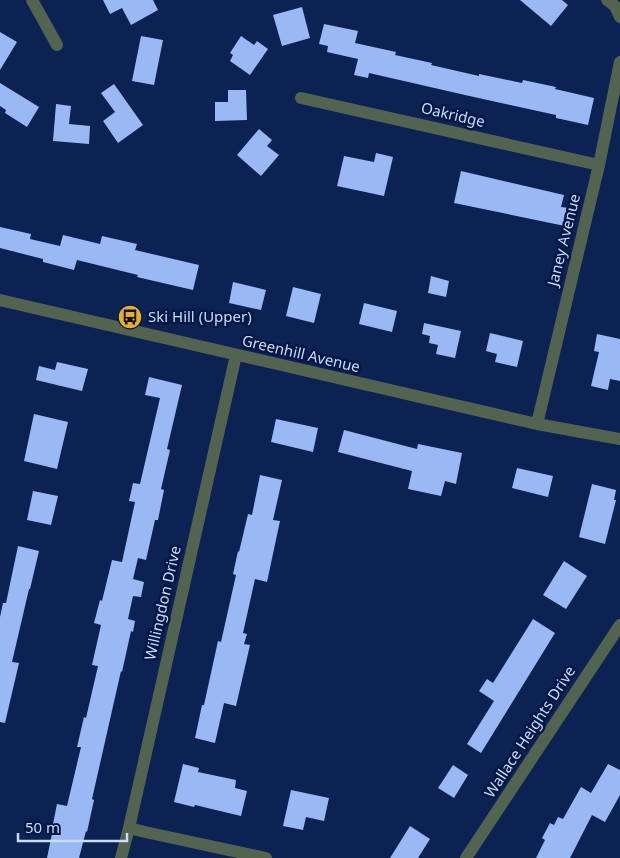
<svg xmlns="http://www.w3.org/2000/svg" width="620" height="858" viewBox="0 0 620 858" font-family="'Noto Sans',sans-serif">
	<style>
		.building { fill: #9ab9f4 }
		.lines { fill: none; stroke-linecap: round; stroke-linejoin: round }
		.minor { stroke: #526450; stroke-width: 12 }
		.labels { text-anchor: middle; stroke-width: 5; stroke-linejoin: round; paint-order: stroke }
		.street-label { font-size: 15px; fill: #cbdcfa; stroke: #041847 }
		.poi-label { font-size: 15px; fill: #cbdcfa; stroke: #041847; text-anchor: start }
	</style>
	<rect width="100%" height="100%" fill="#0c2252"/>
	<path class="building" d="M103,0h50l5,10 -27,15 -9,-17 -12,6z
		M520,0h42l6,5 -17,21z
		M302,7l8,31 -28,8 -9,-31z
		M324,24l34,7 -3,12 41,9 -1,3 37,8 -1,2 48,11v-2l43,9 1,-3 33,7 -1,2 39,9 -6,27 -32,-7v-3l-91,-20 -96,-22 -1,5 -14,-3 4,-16 -31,-7 1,-6 -9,-2z
		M0,32l17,10 -17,28z
		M141,36l22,4 -9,45 -22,-4z
		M241,36l13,9 3,-4 11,8 -18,26 -20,-14 3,-6 -3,-2z
		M0,83l39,24 -12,20 -22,-14 1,-3 -6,-4z
		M114,84l29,41 -25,18 -15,-22 12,-9 -14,-19z
		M228,90h18l1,30 -32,1v-19h13z
		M56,104l15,2 -2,18 21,2 -1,18 -36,-3z
		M259,129l13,11 -5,6 12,9 -18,21 -24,-21z
		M376,153l17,4 -9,39 -47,-10 7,-30 30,6z
		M461,171l103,24 -3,12 8,1 -4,18 -111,-23z
		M0,227l31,7 -1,5 30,7 3,-11 37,9 2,-8 35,8 -2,6 64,15 -6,25 -56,-13 1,-2 -61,-15 -3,10 -31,-8v-3l-43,-11z
		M431,276l18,5 -3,16 -18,-4z
		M233,282l33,8 -5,20 -32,-7z
		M293,287l28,7 -7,29 -28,-7z
		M364,303l33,8 -5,21 -33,-8z
		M424,323l37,8 -6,27 -19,-4 2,-9 -9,-2 1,-7 -8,-2z
		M490,333l33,8 -6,26 -22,-5 2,-8 -11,-3z
		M597,334l23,5v42l-10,-2 -2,11 -17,-4 8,-34 -5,-1z
		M57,362l31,7 -6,22 -46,-11 3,-14 16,4z
		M149,377l33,8 -15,64 3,1 -9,39 3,1 -6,30h-3l-9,40 -8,-2 -5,21 11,3 -3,15 -8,-1 -5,23 7,2 -2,11 -2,-1 -9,41 -1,-1 -29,128 2,1 -7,32 -1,-1 -7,27h-32l7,-34h-1l4,-20 10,2 14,-59h-4l7,-30 2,1 12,-52 -6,-1 9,-40 -7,-2 6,-23 2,1 10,-41 10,2 13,-60 -6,-1 4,-18 7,1 20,-86 -15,-3z
		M34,414l34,8 -11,47 -33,-8z
		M276,419l42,9 -5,24 -42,-10z
		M344,430l73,19 1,-5 44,9 -6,31 -11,-3 -4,15 -33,-7 4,-18 -74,-19z
		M517,468l36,8 -5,21 -36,-9z
		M260,475l22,5 -9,40 7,1 -13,61 -12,-3 -12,54 4,1 -3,10 6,1 -14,61 -12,-3 -9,40 -20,-5 7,-33h2l14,-64 3,1 15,-67 -3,-1 5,-23 1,1 9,-38 4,1z
		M592,484l24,6 -2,10h2l-11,44 -26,-7z
		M33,491l25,5 -7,29 -24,-5z
		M18,546l21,5 -9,38h-1l-17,73 7,1 -14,60 -5,-1v-105l3,-14h3z
		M564,561l23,15 -21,33 -23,-14z
		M533,619l22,14 -74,120 -14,-9 27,-43 -15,-10 8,-12 6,4z
		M183,764l16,4 -1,4 38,8 -1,8 12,3 -6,25 -46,-11 -1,2 -20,-5z
		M608,764l12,6v25l-15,27 -13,-7 -22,43h-34l9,-18 -3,-2 8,-15 4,2 4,-8 5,2 18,-32 10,6z
		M453,765l15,10 -14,23 -16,-10z
		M291,790l38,8 -5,23 -18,-4 -3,13 -20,-4z
		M410,826l20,13 -12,19h-28z"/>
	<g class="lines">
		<path class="minor" d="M32,0l25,45
			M607,0l8,6 5,11
			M301,98l298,67
			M0,300l537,124 83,15
			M537,424l62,-259 21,-103
			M129,828l16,4 121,26
			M121,858l8,-30 107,-473
			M466,858l154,-233"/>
	</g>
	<defs>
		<g id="bus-disc" transform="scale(1.25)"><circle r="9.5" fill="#e4ae35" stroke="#041847"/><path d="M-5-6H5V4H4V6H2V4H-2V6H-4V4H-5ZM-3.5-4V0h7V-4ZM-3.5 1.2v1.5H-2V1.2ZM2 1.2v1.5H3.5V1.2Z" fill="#111"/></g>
	</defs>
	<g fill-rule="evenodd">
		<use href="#bus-disc" x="130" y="317"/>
	</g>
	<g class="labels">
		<g class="street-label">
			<text transform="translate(453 115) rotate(13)" y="5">Oakridge</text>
			<text transform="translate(564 240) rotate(-76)" y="5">Janey Avenue</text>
			<text transform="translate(301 354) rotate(13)" y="5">Greenhill Avenue</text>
			<text transform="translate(163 603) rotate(-77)" y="5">Willingdon Drive</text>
			<text transform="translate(530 732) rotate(-57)" y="5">Wallace Heights Drive</text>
		</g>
		<g class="poi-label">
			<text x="148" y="322">Ski Hill (Upper)</text>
		</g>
	</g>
	<path d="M18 833v8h109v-8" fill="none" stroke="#cbdcfa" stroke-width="2.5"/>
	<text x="25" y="833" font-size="15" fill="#cbdcfa" stroke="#041847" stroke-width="4" paint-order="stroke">50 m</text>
</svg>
